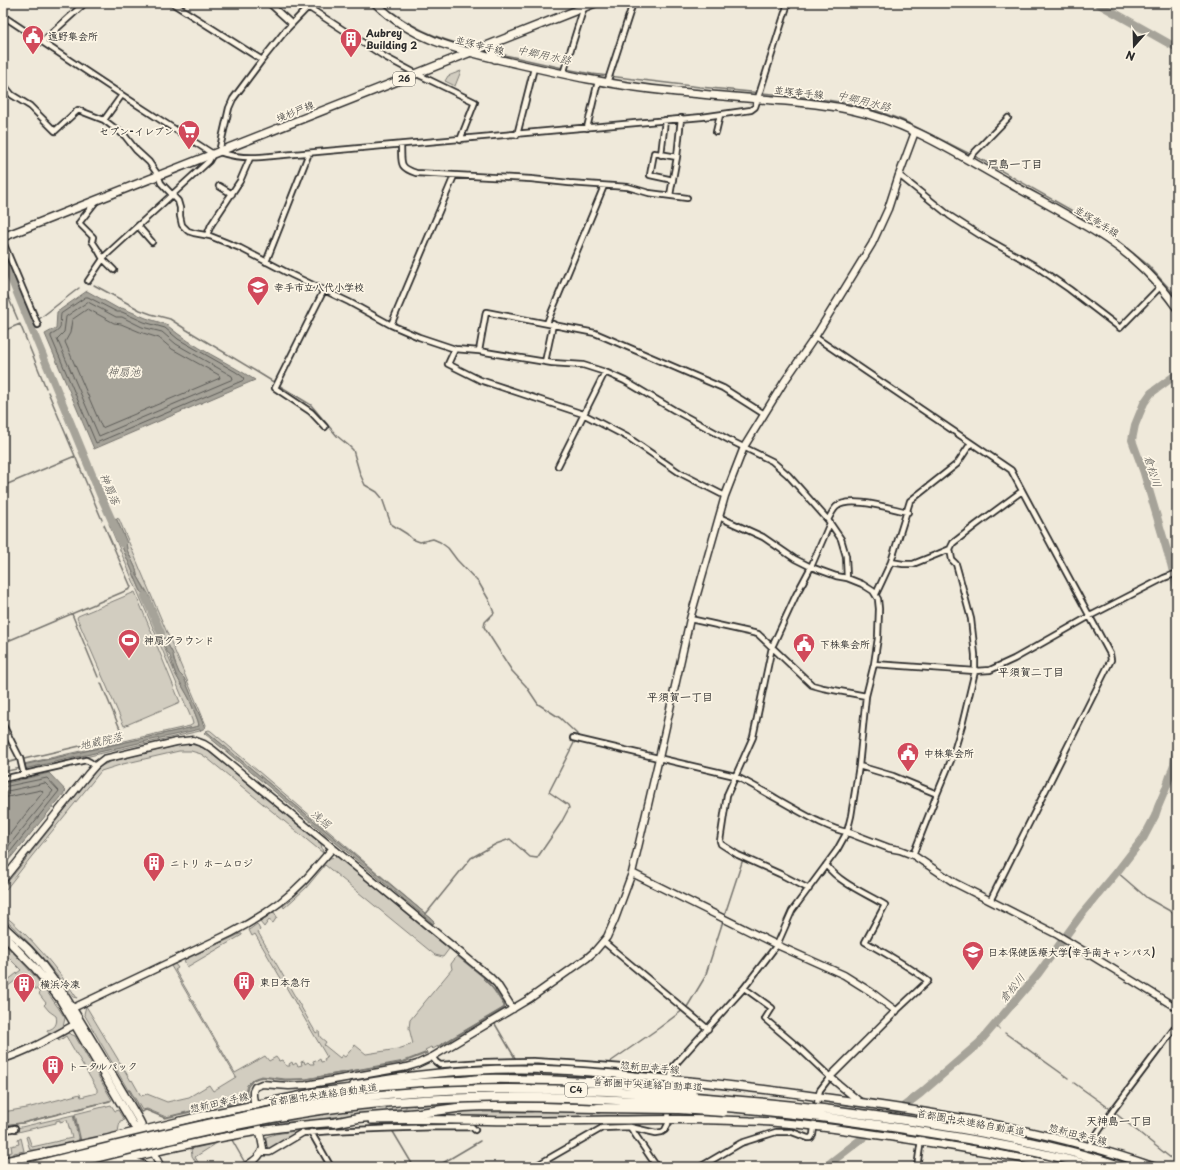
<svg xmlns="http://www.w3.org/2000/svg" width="1180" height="1170" viewBox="0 0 1180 1170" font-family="'Playpen Sans','Klee One',sans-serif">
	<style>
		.green { fill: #d2cdc0; stroke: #7e7c76 }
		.water { fill: #a6a399; stroke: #75736d }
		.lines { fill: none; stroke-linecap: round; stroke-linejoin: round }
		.shore { stroke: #5c5b57; stroke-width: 1 }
		.stream { stroke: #75736d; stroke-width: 1.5 }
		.river { stroke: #a6a399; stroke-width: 8 }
		.minor-casing { stroke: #2b2b2b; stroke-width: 8 }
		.tertiary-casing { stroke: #2b2b2b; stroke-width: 9 }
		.secondary-casing { stroke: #2b2b2b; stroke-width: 10 }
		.primary-casing { stroke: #2b2b2b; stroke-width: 10 }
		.motorway-casing { stroke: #2b2b2b; stroke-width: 11 }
		.minor { stroke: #fcf5e5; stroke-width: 4.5 }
		.tertiary { stroke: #fcf5e5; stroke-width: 6 }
		.secondary { stroke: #fcf5e5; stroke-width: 7 }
		.primary { stroke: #fcf5e5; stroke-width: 7 }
		.motorway { stroke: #fcf5e5; stroke-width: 8 }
		.motorway-bridge-casing { stroke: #2b2b2b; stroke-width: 11; stroke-linecap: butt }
		.motorway-bridge { stroke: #fcf5e5; stroke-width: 8 }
		.labels { text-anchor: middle; stroke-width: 3.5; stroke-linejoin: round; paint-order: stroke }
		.shield { fill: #fcf5e5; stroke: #6a6863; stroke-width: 1 }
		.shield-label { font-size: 9px; font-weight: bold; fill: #2b2b2b }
		.poi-label { font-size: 10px; font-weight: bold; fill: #2b2b2b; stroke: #fcf5e5; text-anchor: start }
		.street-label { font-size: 10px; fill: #2b2b2b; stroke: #fcf5e5 }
		.water-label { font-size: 11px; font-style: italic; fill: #565552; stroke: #fcf5e5 }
		.neighbourhood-label { font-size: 11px; font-weight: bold; fill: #2b2b2b; stroke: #fcf5e5 }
	</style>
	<rect width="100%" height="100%" fill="#efe9da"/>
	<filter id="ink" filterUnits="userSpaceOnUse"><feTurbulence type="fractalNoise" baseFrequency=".025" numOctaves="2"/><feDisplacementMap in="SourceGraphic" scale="8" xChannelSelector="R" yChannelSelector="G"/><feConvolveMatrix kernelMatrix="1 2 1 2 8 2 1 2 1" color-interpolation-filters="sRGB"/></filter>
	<g filter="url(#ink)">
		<path class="green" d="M461,71l-6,15 -10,-5 3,-5z
			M116,518l3,1 87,206 -1,3 -21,-50 -5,-5 -4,-9 -3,-12 -10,-18 -2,-11 -11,-28 -12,-20 -1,-6 -9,-19 -1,-9z
			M113,520l9,23 1,6 17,40 10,18 6,14 2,11 6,15 12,28 13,23 9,23 1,5 -176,39 1,-1 4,-1 162,-37 3,-2 -1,-4 -83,-196 1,-3z
			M135,592l45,110 -56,24 -47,-108 1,-2z
			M200,728l1,2 -1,1 -128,29v-2z
			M209,730l2,1 216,184 6,5 1,3 -1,-3 -227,-189z
			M184,744l13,1 11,6 113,93 2,9 -116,-95 -6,-4 -10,-3h-12l-56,13 -22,7 -69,85 -29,37v-5l91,-115 7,-7 11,-5z
			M66,759v3l-41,10 -1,-3z
			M338,857l111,92 -6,8 -8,-2 -110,-90 -19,23 -22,20 -1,-2c17,-14 32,-31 46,-48z
			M274,912l3,5 -4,6 -4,-3 -5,7 -4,-5z
			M3,914c29,24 53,53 74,84l-4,-1c-21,-29 -43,-56 -70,-79z
			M257,924l3,6 -2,2 58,101 3,-2 1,6 6,5 -2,3 16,13 2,-3 3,2 10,-12 11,9 32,-5 15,-5 -4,-16 1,-8 42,-51 -1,-5 6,-8 27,22 -1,1 10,10 11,17 -1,2 -70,41 -2,-2 -6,3 2,2 -23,9 -97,18h-22l-23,-3 -4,1 -5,2 -6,6 -2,7 -18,10 -61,15 -19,-8 -5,1 -12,-20h-2l-44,-76 2,-8 45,75 1,-1 9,16 6,-2 20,8 22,-5 20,-12 4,6 23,-14 -65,-111 4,-2 3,4 -3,2 60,103 30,-17 4,5 7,-4 3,4 3,-1 4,6h4l-1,-2 3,-2 1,3 3,-2 2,3 4,-1 -1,-3 3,-1 1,3 3,-2 2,2h4l-1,-3 3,-1 1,1 3,-2 1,3 4,-1 -1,-2 3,-2 -72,-123 -3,2 -3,-6z
			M240,934h2v1l-55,32 -3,-7z
			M3,943c24,22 44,47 62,75l-2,9 -14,7 -2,-4c8,-1 11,-7 9,-14l-7,-5 -5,-6 2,-2 -7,-9 1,-1 -3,-4h-2l-11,-15 -21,16v-6l18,-14 -18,-18z
			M68,1033l7,3 37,64 -90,23 -19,2v-13l24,-4 53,-14 1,3 16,-4v-4l-31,-53 -7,5 -2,-2z
			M502,1072c38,0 76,2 114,5 15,1 31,4 46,6v1l-110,-7 -20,-2 -1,-2c-38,0 -76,4 -115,6l-1,1 -1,-1 45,-5z
			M467,1083h66v3l-218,14 -56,8 1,-2 62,-12z
			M247,1092v6l-5,4 -15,3z
			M531,1100v2h-46l-109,12 -43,3 -31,5 -38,4 -2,-2 12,-2 1,-1 45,-7 66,-8v4l20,-2v-4h7v2l19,-2 1,-1z
			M111,1105l4,6 3,-1 6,10 -4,1 -2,11 -37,9 -6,-27z
			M250,1108l2,2 -66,15 4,-3z
			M551,1109l115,3 -1,4h-3l-109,2 -1,-1 -120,-1h-8l43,-6 16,1v1h48z
			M73,1115l6,27 -38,8h-11l-4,-13 2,-1 4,11 40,-9 -5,-18 -7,2v-2l-4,1v2l-38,9 -1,-4z
			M302,1130l-32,19 -3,-2 -1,-10 9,-3z
			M21,1138l3,13 -10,2 -1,2 -8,2h-2v-3l9,-2 -1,-6 8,-2 -1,-4z
			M217,1143l-22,14 6,10h-2l-7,-11 -1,-7z"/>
		<path class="water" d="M87,291l32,18 3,-1 24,10 22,7v1c26,22 58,35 87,54l-161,69 -49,-115 11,-6 1,-16z
			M116,518l10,23 1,9 9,19 1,6 11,20 12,28 2,11 11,20 1,6 5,13 5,5 21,50 -4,2 -1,-1 -176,40 -1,-4 176,-39 -1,-5 -9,-23 -13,-23 -6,-19 -6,-9 -6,-15 -2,-11 -6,-14 -10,-18 -17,-40 -1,-6 -9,-23z
			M206,731l227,189 1,3 -1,1 -2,-2 -227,-189z
			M49,773l17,18 -63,76v-83z"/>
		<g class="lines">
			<path class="shore" d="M86,297h2l29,15h5l22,10 21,6 13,11 58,33 7,5 1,3 -148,63 -45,-106v-2c13,-6 8,-9 10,-21z
				M88,302l28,15h6l20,10 20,5 14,12 56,32 1,3 -134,57 -42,-97 7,-7 2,-15z
				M88,309l26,14 7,1 19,8 19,6 13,11 47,26 1,3 -118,50 -37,-86 5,-9 2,-13z
				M3,787l44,-9 12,13 -56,70
				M3,792l42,-9 8,8 -50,62
				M3,798l38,-8 2,2 -40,51"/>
			<path class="stream" d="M381,3c26,22 58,37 91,44
				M496,53l67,15
				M566,69l26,5 108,13 114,11 32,5 26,6 30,11 82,41 101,57 32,22 31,25 29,32
				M3,285l15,35
				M94,285l46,25 11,4 19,5 17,11 75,45 49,30 26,31 11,9 5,5 7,24 5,11 12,7 5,6 9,26 16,10 5,5 8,3 13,-3 7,3 8,6 9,12 22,23 10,17 5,13 -9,9 -1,5 28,44 14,15 12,18 22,14 17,16 -2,7 -26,51 19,13 1,3 -8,15 -24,35 -7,-1 -20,-18 -14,5 -25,14 -46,57
				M39,319l40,-31
				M30,324l3,-1
				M3,331l17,-7 26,64
				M48,392l54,128
				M3,486l72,-30
				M72,614l26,63
				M3,643l127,-54 1,-2 -27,-62
				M24,759l99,-23 -22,-53
				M3,764l14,-4
				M3,772l18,-4
				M1117,872l30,26 30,17
				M724,917l21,-64
				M495,1024l20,34
				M995,1025l4,4
				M1005,1033l63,45
				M438,1047l66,-39 1,-2 -10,-15 -11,-13
				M610,1062l49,-34 28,-21 18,-30 18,-56
				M1074,1083l35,25
				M128,1091l1,-1 12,22 5,-2 19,8 62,-15 19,-11 2,-6 5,-6 5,-2 5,-1 22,3 22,-1 97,-17 23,-9
				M1115,1113l57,46
				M74,1115l6,25
				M3,1126l10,-2 10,-1 87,-22
				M392,1130l22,37
				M232,1140l12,21
				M436,1167l44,-26
				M1175,1167l2,-3"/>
			<path class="river" d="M1097,3l80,45
				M3,259l97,235 22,49
				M1177,374l-26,19 -7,10 -9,22 -3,15 12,33 27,91 6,25
				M145,596l16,37
				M825,1167l96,-74 58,-50 59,-69 43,-59 36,-43 27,-35 11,-21 3,-9 8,-19 8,-24 3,-28"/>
			<g class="minor-casing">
				<path id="minor" d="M172,3l90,57
					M269,3l23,21
					M312,3l-26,27 -24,30 -29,39 -4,9 -10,44c14,5 28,6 42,5l441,-40 49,-7 4,-3 3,-9 30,-95
					M308,7l77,50 32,17 58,28 -15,38
					M3,16l119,79 91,59 -4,7 -104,95 -17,25
					M42,42l43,-39
					M563,74l21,-67
					M607,83l26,-80
					M3,84l9,11 18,11 25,25 23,-21 26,10 21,16 11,14 13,12 9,13 3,8 17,18 2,7v8l2,9 6,6 6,2 16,3 30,12 52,27 57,27 42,23 28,12 36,12 24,2 73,12 31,2 22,7 20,9 49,29 55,30 43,21 16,14 40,45 13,19 5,17 1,22
					M104,120l18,-25
					M587,128l11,-47
					M716,132l4,-17
					M517,135l17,-67
					M401,145c1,18 -3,22 15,28l115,6 38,4 59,4 21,6 38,5
					M661,155l4,-35
					M968,160l5,-6 35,-36
					M899,175l51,41 33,21 54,30 32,22 51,39 40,-41
					M673,180l-23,-5 4,-22 23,4
					M219,186l13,8
					M670,195l7,-38 4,-39
					M97,200l-18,23 14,14 -1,4 6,9 5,9 11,11
					M138,226l14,16
					M207,235l4,-10 29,-44 10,-23
					M3,242l35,83
					M266,262l43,-109
					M324,290l-49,98 36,24 14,15
					M547,323l57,-137
					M391,325l63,-149
					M815,337l196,133 99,184 1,6 -121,241
					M455,349l-7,15 32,16 103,34 46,24 51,35 45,23
					M479,351l7,-39 109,21 128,55 41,26
					M545,362l8,-38
					M558,466l47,-94
					M828,520c2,-4 5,-10 8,-13 13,-12 56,2 72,5
					M891,562l12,2h10l25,-10 12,-5 3,-6 23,-18 46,-34
					M876,594l15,-32 19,-61 47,-37 14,-21
					M690,619l68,15 54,51 11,3 43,8
					M874,664l101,7 15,-1 24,-11 76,-43 74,-38 13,-5
					M3,725l17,33 4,17
					M573,738l162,38c28,14 53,30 80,44 11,5 20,10 32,12
					M859,766l34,10 44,18 15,-36 10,-33 13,-54v-16l-4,-36 -13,-48 -2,-7 -4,-4 -2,-11
					M3,779l83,-19 4,2 5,4
					M913,855l24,-61
					M826,865c15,19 39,28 59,40l-20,37c22,12 43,24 63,39l-32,30
					M809,889l-29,-15 -42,-19 -17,-11 -1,-3 7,-46 26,-58 19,-90 24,-52 15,-28 19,-44
					M604,942l104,87
					M432,1057l4,5 4,3 45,-3 48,-1 50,3 79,6h9
					M670,1090l2,-22 72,-80 33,-43 15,-34 45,-61 10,-18 4,-16 8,-50 7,-70 8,-32 4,-26 1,-29 -1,-10 -5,-8 -11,-7 -15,-6 -11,-2 -25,-9 -16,-8 -32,-22 -44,-20
					M630,1127l27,40
					M3,1131l12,-3v1
					M311,1132l20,35
					M302,1133c57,-4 113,-6 170,-6l3,3
					M112,1167c9,-2 27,-11 34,0
					M534,1167l68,-39 28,-1 26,6 6,-1 3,-2 3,-6 1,-17
					M700,1167l41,-24 35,-11h16l16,6h3l2,-3 5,-38 2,-7 10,-13 -32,-30 -33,-28 7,-11 -28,-20
					M917,1167l4,-27
					M1074,1167l40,-58 63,-84"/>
			</g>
			<g class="tertiary-casing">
				<path id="tertiary" d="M847,832l42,16 11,2 13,5 42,28 101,51 121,74
					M632,873l145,72 67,30 27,17 25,19 -66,66 30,25
					M3,880l85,-106 7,-8 9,-7 72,-17 17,-2 11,4 8,5 277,227 8,8 16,25
					M73,1008l158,-75c27,-14 52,-30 73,-52 10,-11 19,-22 29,-33
					M3,1059c26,-8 49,-22 73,-35
					M921,1140l5,-27
					M153,1152l8,15
					M262,1152h8l32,-19
					M244,1167c8,-5 16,-9 19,-19l-10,-52v-5l2,-4 7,-3 27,2 17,-1 101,-18 10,-3 15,-7 97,-58 58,-41 8,-7 12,-14 8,-18 17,-46 27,-115 31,-139 35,-123 19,-49 40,-65 31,-45 57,-93 16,-35 11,-34 16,-43"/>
			</g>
			<g class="secondary-casing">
				<path id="secondary" d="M375,3c39,38 84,47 135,59 52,12 105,24 158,29 39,4 79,7 118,10 22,2 44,4 66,9 58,12 108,46 159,74 32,18 65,35 96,55 26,17 52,43 70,69
					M495,59l-3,-8 3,-8
					M3,926l25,23 11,12 24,32 43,71 33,56 2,4v7
					M3,935l32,33 25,31 74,127 7,5 12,21c62,-14 122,-26 185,-30
					M354,1085c55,-10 110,-16 166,-16 38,0 76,3 114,7 62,5 124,12 186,21 113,15 227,32 334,70
					M372,1120c55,-2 110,1 165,1 71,0 142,-4 213,0 38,1 76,6 115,12 67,9 133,20 199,34
					M141,1131l60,-15 117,-24"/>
			</g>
			<g class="primary-casing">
				<path id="primary" d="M3,237l592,-234"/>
			</g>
			<g class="motorway-casing">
				<path id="motorway" d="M313,1093c49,-6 97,-10 146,-12 8,0 16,-2 24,-2 35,-1 70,2 104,3
					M334,1123l24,-5 62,-5 44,-6 21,-1 113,2
					M3,1162l102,-22 36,-9
					M90,1167l63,-15"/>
			</g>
			<use href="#minor" class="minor"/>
			<use href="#tertiary" class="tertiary"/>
			<use href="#secondary" class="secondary"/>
			<use href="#primary" class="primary"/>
			<use href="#motorway" class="motorway"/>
			<g class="motorway-bridge-casing">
				<path id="motorway-bridge" d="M587,1082l39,2 66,7
					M598,1108l81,1 44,3
					M28,1167c111,-27 220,-56 333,-70 82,-10 164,-9 246,-6 72,4 144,10 216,18 101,13 204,27 301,58
					M59,1167c93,-23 188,-48 284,-60 98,-12 196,-12 294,-6 81,4 162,12 242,24 73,11 146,22 217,42"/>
			</g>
			<use href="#motorway-bridge" class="motorway-bridge"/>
		</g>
	</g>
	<defs>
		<g id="civic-pin" transform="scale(1.15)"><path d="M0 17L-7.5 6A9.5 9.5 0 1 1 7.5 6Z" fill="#d1495b" stroke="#fcf5e5"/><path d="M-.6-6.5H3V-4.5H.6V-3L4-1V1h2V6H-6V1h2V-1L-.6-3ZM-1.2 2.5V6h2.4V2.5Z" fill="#fff"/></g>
		<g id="building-pin" transform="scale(1.15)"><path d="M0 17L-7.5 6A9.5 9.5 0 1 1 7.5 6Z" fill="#d1495b" stroke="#fcf5e5"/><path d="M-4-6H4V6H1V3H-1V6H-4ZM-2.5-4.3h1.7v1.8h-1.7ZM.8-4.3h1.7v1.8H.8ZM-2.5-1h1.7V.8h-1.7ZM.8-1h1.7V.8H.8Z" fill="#fff"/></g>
		<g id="supermarket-pin" transform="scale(1.15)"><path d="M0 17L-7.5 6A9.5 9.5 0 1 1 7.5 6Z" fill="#d1495b" stroke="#fcf5e5"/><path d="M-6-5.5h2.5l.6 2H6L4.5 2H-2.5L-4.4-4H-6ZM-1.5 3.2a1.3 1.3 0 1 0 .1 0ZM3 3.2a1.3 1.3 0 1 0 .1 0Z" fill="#fff"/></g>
		<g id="school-pin" transform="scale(1.15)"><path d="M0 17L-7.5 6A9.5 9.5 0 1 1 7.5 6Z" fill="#d1495b" stroke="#fcf5e5"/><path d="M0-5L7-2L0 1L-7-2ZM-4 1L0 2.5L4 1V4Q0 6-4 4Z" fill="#fff"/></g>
		<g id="stadium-pin" transform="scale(1.15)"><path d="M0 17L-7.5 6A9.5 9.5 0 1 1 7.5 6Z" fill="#d1495b" stroke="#fcf5e5"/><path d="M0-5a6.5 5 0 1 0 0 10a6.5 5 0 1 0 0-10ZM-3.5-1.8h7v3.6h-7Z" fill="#fff"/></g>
	</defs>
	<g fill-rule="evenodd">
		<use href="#civic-pin" x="33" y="36"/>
		<use href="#building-pin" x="351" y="39"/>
		<use href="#supermarket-pin" x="189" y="131"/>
		<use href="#school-pin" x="258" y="287"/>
		<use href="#stadium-pin" x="129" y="640"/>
		<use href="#civic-pin" x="804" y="644"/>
		<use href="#civic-pin" x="908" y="753"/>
		<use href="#building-pin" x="154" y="863"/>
		<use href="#school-pin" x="973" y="952"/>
		<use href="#building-pin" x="244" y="982"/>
		<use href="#building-pin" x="24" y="984"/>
		<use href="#building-pin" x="53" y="1066"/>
	</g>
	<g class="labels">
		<g class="shield">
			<rect x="393" y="72" width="22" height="14" rx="3"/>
			<rect x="565" y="1083" width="22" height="14" rx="3"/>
		</g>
		<g class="shield-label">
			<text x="404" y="82">26</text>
			<text x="576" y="1093">C4</text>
		</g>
		<g class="poi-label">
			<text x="366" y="37">Aubrey<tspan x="366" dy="12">Building 2</tspan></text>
			<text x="48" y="40">遠野集会所</text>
			<text x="174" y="135" text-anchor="end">セブン-イレブン</text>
			<text x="274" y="291">幸手市立八代小学校</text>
			<text x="144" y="644">神扇グラウンド</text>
			<text x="820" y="648">下株集会所</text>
			<text x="924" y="757">中株集会所</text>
			<text x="170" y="867">ニトリ ホームロジ</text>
			<text x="988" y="956">日本保健医療大学(幸手南キャンパス)</text>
			<text x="260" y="986">東日本急行</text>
			<text x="40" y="988">横浜冷凍</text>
			<text x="68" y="1070">トータルパック</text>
		</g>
		<g class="street-label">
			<text transform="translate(480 45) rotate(14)" y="4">並塚幸手線</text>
			<text transform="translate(799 92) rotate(6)" y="4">並塚幸手線</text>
			<text transform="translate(295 111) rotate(-22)" y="4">境杉戸線</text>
			<text transform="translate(1097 221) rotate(31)" y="4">並塚幸手線</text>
			<text transform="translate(650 1067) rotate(5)" y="4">惣新田幸手線</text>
			<text transform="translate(648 1084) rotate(3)" y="4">首都圏中央連絡自動車道</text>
			<text transform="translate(323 1094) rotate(-8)" y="4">首都圏中央連絡自動車道</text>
			<text transform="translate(219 1102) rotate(-13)" y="4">惣新田幸手線</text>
			<text transform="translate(971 1122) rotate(10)" y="4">首都圏中央連絡自動車道</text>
			<text transform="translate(1078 1134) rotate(14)" y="4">惣新田幸手線</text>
		</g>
		<g class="water-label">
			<text transform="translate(544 55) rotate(12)" y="4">中郷用水路</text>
			<text transform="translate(864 101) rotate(14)" y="4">中郷用水路</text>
			<text x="124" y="376">神扇池</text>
			<text transform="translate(1153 471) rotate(73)" y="4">倉松川</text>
			<text transform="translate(110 489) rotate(67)" y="4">神扇落</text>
			<text transform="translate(101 741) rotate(-13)" y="4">地蔵院落</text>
			<text transform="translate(321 819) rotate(40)" y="4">浅堀</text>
			<text transform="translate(1012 988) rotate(-50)" y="4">倉松川</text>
		</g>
		<g class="neighbourhood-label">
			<text x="1015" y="168">戸島一丁目</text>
			<text x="1031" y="676">平須賀二丁目</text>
			<text x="680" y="701">平須賀一丁目</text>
			<text x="1119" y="1125">天神島一丁目</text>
		</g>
	</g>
	<rect width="1180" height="1170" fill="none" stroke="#fcf5e5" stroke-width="16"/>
	<rect x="8" y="8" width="1164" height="1154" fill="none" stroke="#2b2b2b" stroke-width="1.5" filter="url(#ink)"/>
	<g transform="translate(1134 46) rotate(200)" stroke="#fcf5e5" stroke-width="3" paint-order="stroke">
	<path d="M0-3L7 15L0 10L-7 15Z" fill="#2b2b2b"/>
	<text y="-6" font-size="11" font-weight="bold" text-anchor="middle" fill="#2b2b2b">N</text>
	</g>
</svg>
